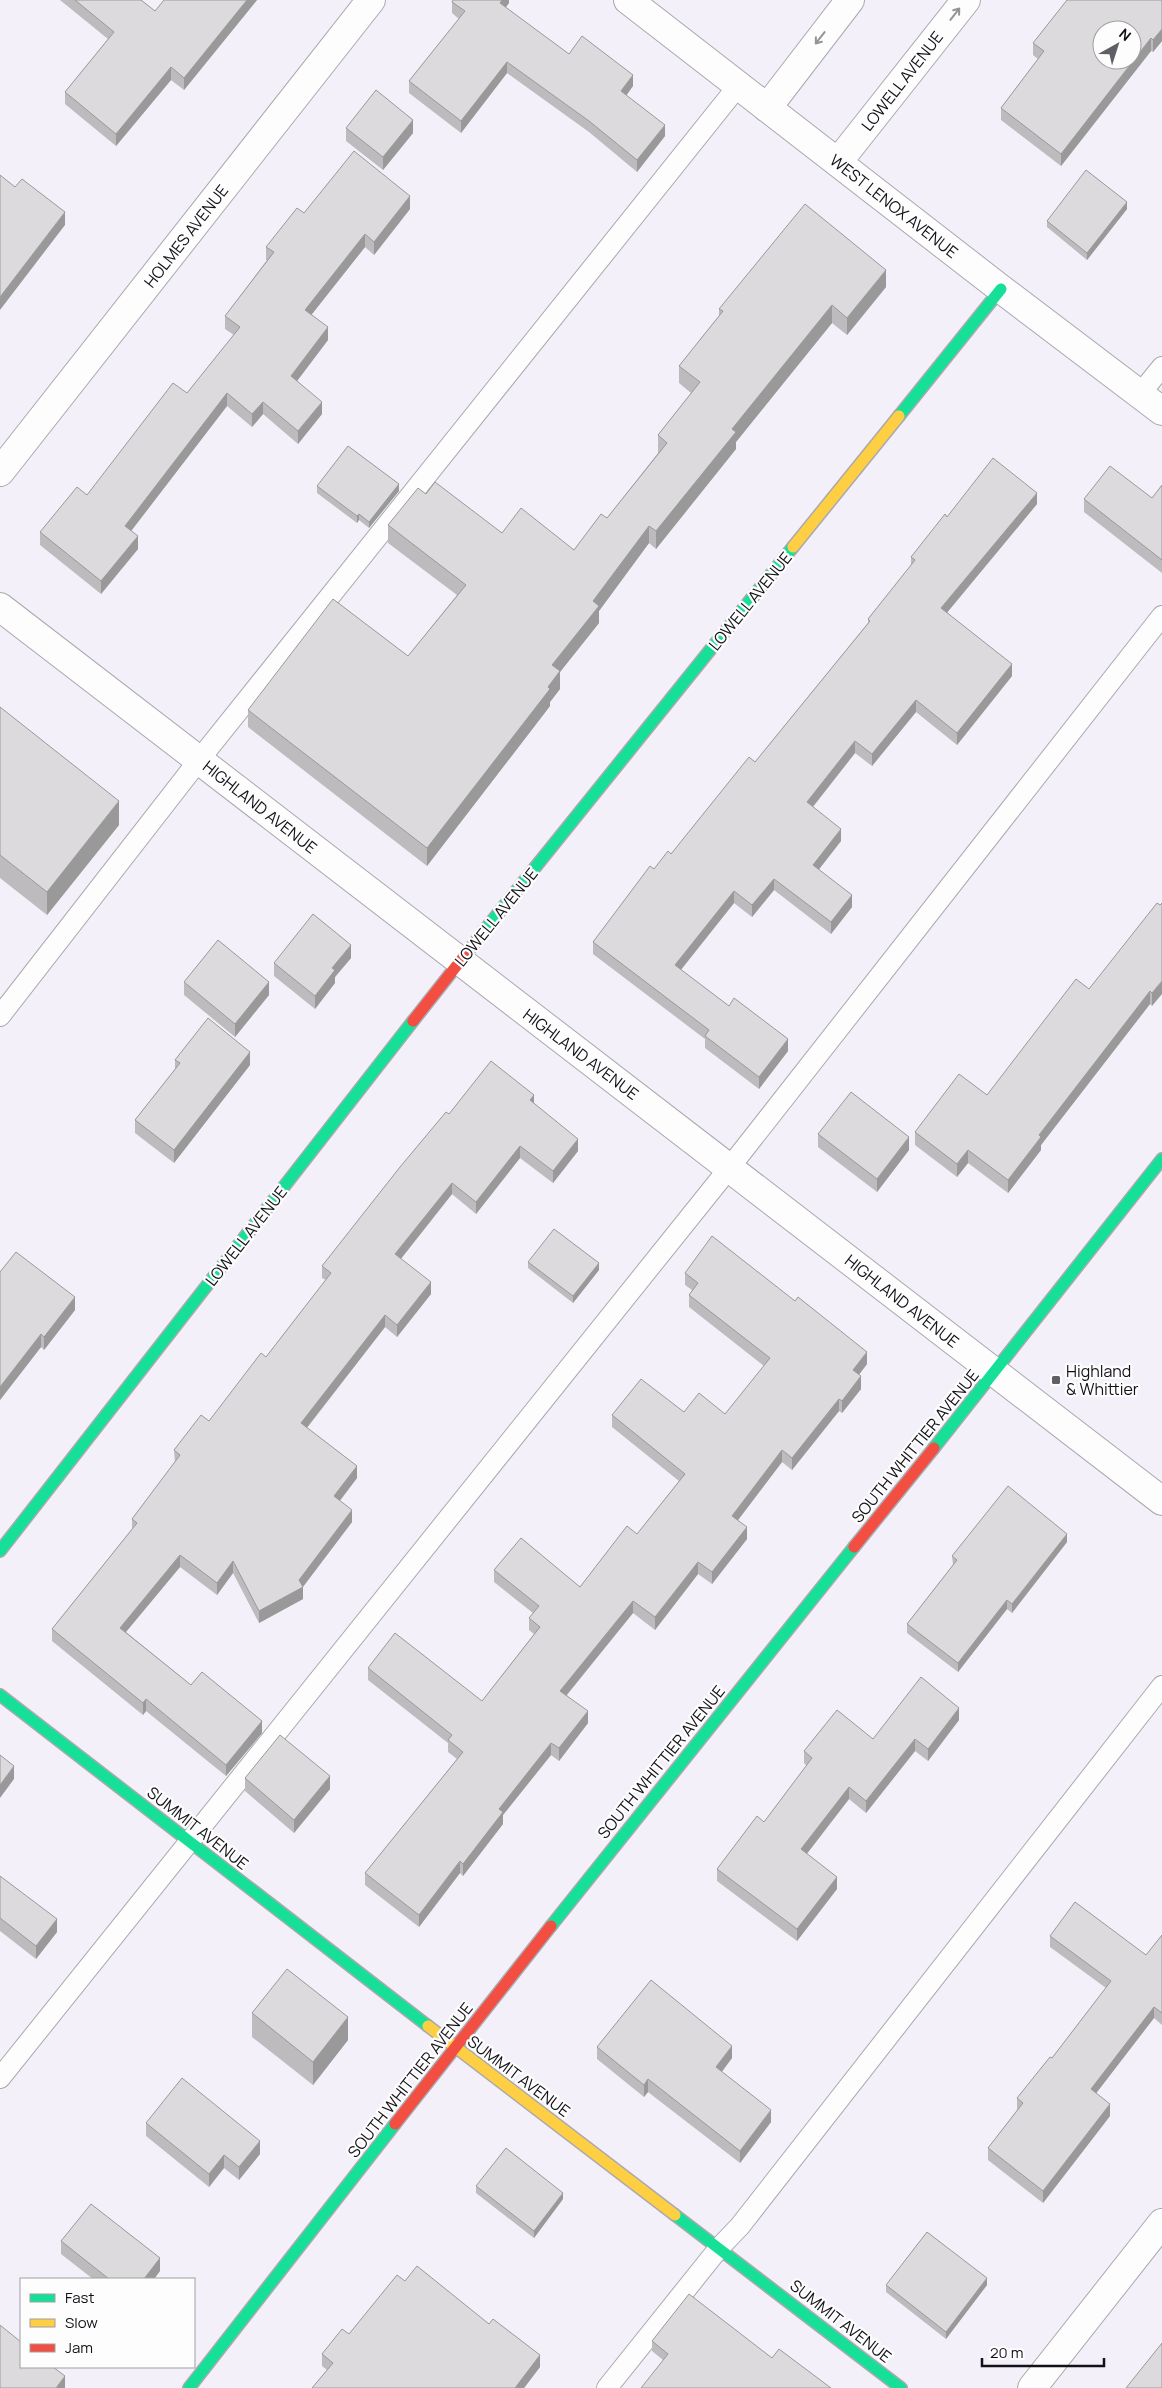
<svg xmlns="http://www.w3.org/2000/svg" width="1162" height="2388" viewBox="0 0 1162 2388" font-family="Manrope,sans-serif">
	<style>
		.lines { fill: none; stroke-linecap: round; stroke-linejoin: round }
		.lane-casing { stroke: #aaa8af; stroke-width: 22 }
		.street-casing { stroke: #aaa8af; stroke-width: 30 }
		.fast-casing { stroke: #aaa8af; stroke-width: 14 }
		.slow-casing { stroke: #aaa8af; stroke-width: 14 }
		.jam-casing { stroke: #aaa8af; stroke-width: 14 }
		.lane { stroke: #fdfdfe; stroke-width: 20 }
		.street { stroke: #fdfdfe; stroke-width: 28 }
		.fast { stroke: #16e098; stroke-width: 11 }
		.slow { stroke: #ffcf43; stroke-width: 11 }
		.jam { stroke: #f24e42; stroke-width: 11 }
		.wall { fill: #bdbbbd }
		.shaded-wall { fill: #9a999a }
		.building { fill: #dcdadc; stroke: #9a999a; fill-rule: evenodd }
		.oneway { stroke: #949396 }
		.poi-dot { fill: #615f66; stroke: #fdfdfd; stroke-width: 2 }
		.labels { text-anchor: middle; stroke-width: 4.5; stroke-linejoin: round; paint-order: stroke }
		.street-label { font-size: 16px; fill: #131117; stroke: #fdfdfd }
		.poi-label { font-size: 16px; fill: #131117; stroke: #fdfdfd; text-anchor: start }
	</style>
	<rect width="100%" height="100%" fill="#f3f0fa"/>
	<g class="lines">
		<g class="lane-casing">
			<path id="lane" d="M1140,394l22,-27
				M0,1016l199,-256 539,-674
				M0,2078l730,-911 432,-551
				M607,2388l112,-140 21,-22 422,-540"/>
		</g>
		<g class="street-casing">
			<path id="street" d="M628,0l373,289 161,122
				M767,108l83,-108
				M838,162l128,-162
				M0,472l371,-472
				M0,607l1162,894
				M1032,2388l130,-165"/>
		</g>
		<g class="fast-casing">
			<path id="fast" d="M899,416l102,-127
				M484,931l309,-384
				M934,1448l228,-289
				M0,1551l413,-530
				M0,1695l428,331
				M551,1926l303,-379
				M675,2215l226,173
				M189,2388l206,-264"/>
		</g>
		<g class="slow-casing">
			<path id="slow" d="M793,547l106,-131
				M428,2026l247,189"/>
		</g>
		<g class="jam-casing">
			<path id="jam" d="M413,1021l71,-90
				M854,1547l80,-99
				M395,2124l156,-198"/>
		</g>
		<use href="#lane" class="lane"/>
		<use href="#street" class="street"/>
		<use href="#fast" class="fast"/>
		<use href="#slow" class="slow"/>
		<use href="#jam" class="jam"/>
	</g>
	<path class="wall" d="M60,0h81l14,11 102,-11 -73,90 -13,-10 -55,66 -51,-42v-12l43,-53z
		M509,0v3l-4,5 64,46 64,32 -7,9 39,41 -28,36 -48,-40 -82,-59 -46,60 -52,-40v-12l50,-62 -7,-6v-11z
		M1162,0v41l-9,11 -2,-1 -90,115 -60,-46v-12l37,-49 -5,-4v-12z
		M346,128l67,5 -30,37 -37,-29z
		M410,209l-36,46 -9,-8 -54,68 17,25 -31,41 25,33 -24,30 -35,-30 -11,13 -25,-21 -96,125 7,18 -37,45 -61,-49v-13l47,-37 100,-102 47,-58 -9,-6v-13l42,-56h-1v-13l38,-34z
		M1127,209l-40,51 -40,-33v-6z
		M886,287l-39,48 -15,-12 -96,119v7l-80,100 -7,-6 -50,68v12l-39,49v17l-10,13v4l-123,160 -179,-139v-17l160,-54 49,-61 -69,-52v-18l38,-31 76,39 72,17 33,-32 51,-65v-18l33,-42 -12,-10v-17l40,-50v-7z
		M1162,485v88l-78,-61v-13l68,-1z
		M317,486l82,5 -30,37 -10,-8 -2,3 -40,-30z
		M1037,504l-90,108 65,64 -55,69 -41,-33 -44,54 -17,-13 -42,54 28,34 -22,28 33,38 -21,27 -57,-44 -22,27 -18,-14 -53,67 107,81 -29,38 -54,-41v-9l-112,-85v-12l61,-73 17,-15 84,-92 113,-139v-4l43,-53v-9l36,-40z
		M0,707l119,118 -72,90 -47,-37z
		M1160,905l-8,101 -2,-2 -109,141v5l-33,43 -40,-30 -11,14 -42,-32v-13l72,-37 102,-106z
		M351,958l-16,19v6l-20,26 -41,-33v-13z
		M184,982l85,13 -34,42 -51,-42z
		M175,1060l75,5 -76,98 -39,-30v-13l40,-51z
		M534,1103l44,48 -25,32 -33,-25 -44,56 -24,-20 -51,65 30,35 -34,43 -12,-10 -78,101 50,50 -17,23 12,21 -49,65v12l-44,24 -26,-50 -16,22 -37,-28 -54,65 65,53 71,48 -36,43 -80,-65 -3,4 -91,-74v-12l80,-100v-10l43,-56 -1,-13 35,-29 57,-64 60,-77 -4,-2v-12l127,-152z
		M818,1134l91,16 -32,42 -59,-45z
		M528,1262l71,8 -26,33 -45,-35z
		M0,1272l75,38 -31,40 -3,-3 -41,53z
		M685,1273l182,91 -8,11 2,14 -19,24 -3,-2 -47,59 -10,-8 -44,58 9,19 -35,45 -14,-10 -43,56 -22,-17 -66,82 21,28 -29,38 -8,-6 -48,60v9l-40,52 -3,-3 -41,54 -54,-42v-12l92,-114 -9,-7v-9l-80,-63v-12l114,33 52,-67 -5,-4v-12l4,-5 -39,-31v-12l86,17 57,-53 42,-53 -67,-54v-12l72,-3 41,2 39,-48 -75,-59v-12l3,-5 -7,-5z
		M1067,1542l-55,71 -5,-4 -49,63 -51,-39v-9l46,-59 -1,-9z
		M959,1720l-31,41 -13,-10 -49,62 -17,-14 -42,55 30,35 -40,52 -80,-60v-12l47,-47 43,-56 -3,-3v-12l69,-12z
		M245,1778l85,11 -36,44 -49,-42z
		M0,1876l57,56 -21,27 -36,-28z
		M1162,1935v90l-8,-7 -58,75 14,23 -67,87 -55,-43v-12l29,-38v-12l35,-40 54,-70 -56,-41v-11l96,19z
		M252,2013l96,27 -35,45 -61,-48z
		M597,2047l135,11 -10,14 49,50 -31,41 -92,-71 -4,5 -47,-38z
		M146,2123l114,31 -21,26 -15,-12 -15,19 -63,-51z
		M476,2186l87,13 -29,39 -58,-45z
		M61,2241l99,30 -6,8h-61l-32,-25z
		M405,2281l135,86 -16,21h-212l15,-18 -5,-4v-12l27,-20z
		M886,2285h101l-41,54 -60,-47z
		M652,2341l120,17 -109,2 -11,-9z"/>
	<path class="shaded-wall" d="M247,0h10l-73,90v-12z
		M502,0h7v3l-9,12v-12z
		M1162,29v12l-9,11v-12z
		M1151,38v13l-90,115v-12z
		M507,62v11l-46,60v-12z
		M171,67v13l-55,66v-12z
		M633,75v11l-12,17v-12z
		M413,120v13l-30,37v-13z
		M665,125v11l-28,36v-12z
		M410,196v13l-36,46v-13z
		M1127,202v7l-40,51v-7z
		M65,212v13l-65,85v-13z
		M365,234v13l-60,76v-13z
		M886,270v17l-39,48v-17z
		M832,305v18l-96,119v7l-80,100v-18l76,-102z
		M328,327v13l-37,49v-13z
		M227,393v13l-102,133v-13z
		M263,402v12l-11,13v-13z
		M322,402v12l-24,30v-13z
		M399,484v7l-30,37v-6z
		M1037,493v11l-96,116v-12z
		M359,514v6l-2,3v-7z
		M649,526v17l-50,68v12l-39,49v17l-10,13v4l-123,160v-18l121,-161 4,-22 41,-64z
		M138,536v13l-37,45v-13z
		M1012,664v12l-55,69v-12z
		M916,700v12l-44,54v-12z
		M855,741v12l-48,61v-12z
		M119,801v24l-72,90v-23z
		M841,829v12l-28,36v-12z
		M774,879v11l-22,27v-12z
		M734,891v12l-59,74v-12z
		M852,895v12l-21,27v-12z
		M351,945v13l-16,19v6l-20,26v-13l17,-28z
		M1162,981v13l-10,12v-13z
		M269,982v13l-34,42v-13z
		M1150,991v13l-109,141v5l-33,43v-13l31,-45z
		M788,1039v12l-29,38v-12z
		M250,1052v13l-76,98v-13z
		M534,1095v12l-4,-7z
		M909,1137v13l-32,42v-13z
		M578,1139v12l-25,32v-12z
		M520,1146v12l-44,56v-12z
		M968,1150v13l-11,14v-13z
		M452,1183v11l-57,72v-12z
		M599,1263v7l-26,33v-7z
		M431,1282v12l-34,43v-12z
		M75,1297v13l-31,40v-13z
		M385,1315v12l-84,108v-12z
		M41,1334v13l-41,53v-13z
		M867,1352v12l-14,18v-12z
		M861,1376v13l-19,24v-12z
		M839,1399v12l-47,59v-12z
		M782,1450v12l-50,66v-12z
		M357,1466v12l-23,30v-12z
		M352,1510v12l-50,66 1,-1v12l-44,24v-12l40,-31z
		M747,1527v12l-35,45v-12z
		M1067,1534v8l-55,71v-9z
		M180,1555v12l-60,72v-11z
		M233,1561v12l-16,22v-12z
		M698,1562v12l-43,56v-13z
		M1007,1600v9l-49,63v-9z
		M633,1601v12l-73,90v-12z
		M146,1699v12l-3,4v-12z
		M959,1708v12l-31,41v-12z
		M588,1711v12l-29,38v-13z
		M262,1721v12l-36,43v-11z
		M915,1739v12l-49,62v-12z
		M551,1743v12l-48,60v9l-40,52v-12l36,-55z
		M14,1766v13l-14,19v-13z
		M330,1776v13l-36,44v-13z
		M849,1787v12l-48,62v-12z
		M460,1861v12l-41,54v-12z
		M837,1877v12l-40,52v-12z
		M57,1919v13l-21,27v-13z
		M1154,2007v11l-63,82v-11z
		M348,2017v23l-35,45v-23z
		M732,2046v12l-16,21v-12z
		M648,2079v13l-4,5v-12z
		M1110,2104v12l-67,87v-12z
		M771,2110v12l-31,41v-12z
		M260,2141v13l-21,26v-13z
		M224,2155v13l-15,19v-13z
		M563,2193v6l-29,39v-7z
		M160,2258v13l-6,8h-10z
		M987,2278v7l-41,54v-7z
		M540,2355v12l-16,21h-9z
		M65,2376v12h-9z"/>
	<path class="building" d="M75,0h66l14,11 9,-11h83l-63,78 -13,-11 -55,67 -51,-42 49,-60z
		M453,0h49l-2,3 69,51 13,-18 51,39 -12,16 44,34 -28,35 -48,-39 -82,-59 -46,59 -52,-40 56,-70 -13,-9z
		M1067,0h95v29l-9,11 -2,-2 -90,116 -60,-46 43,-57 -11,-8zM1102,30h30v30h-30z
		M376,90l37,30 -30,37 -37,-29z
		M354,151l56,45 -36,46 -9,-8 -60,76 23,17 -37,49 31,26 -24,29 -35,-29 -11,12 -25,-21 -102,133 13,10 -37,45 -61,-49 37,-45 10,8 86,-112 14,10 53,-66 -15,-11 49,-64 -8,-5 31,-39 7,5z
		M1086,170l41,32 -40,51 -40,-32z
		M0,175l15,12 7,-8 43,33 -65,85z
		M805,204l81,66 -39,48 -15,-13 -100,124 4,3 -80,99 -7,-5 -56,75 6,5 -47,59 8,6 -12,16 2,2 -123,159 -179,-138 85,-111 75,57 58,-71 -78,-60 30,-37 8,6 9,-12 67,51 19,-25 53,42 27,-36 6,4 60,-75 -9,-8 42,-53 -21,-16 44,-55 -4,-2z
		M348,446l51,38 -30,38 -10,-8 -2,2 -40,-30z
		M993,458l44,35 -96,115 71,56 -55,69 -41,-33 -44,54 -17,-13 -48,61 34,27 -28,36 39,30 -21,27 -57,-43 -22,26 -18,-14 -59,74 54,41 5,-8 54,41 -29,38 -54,-41 4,-6 -116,-88 57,-76 4,3 14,-18 3,3 78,-97 6,5 115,-141 -2,-2 47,-59 -4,-3 34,-43 2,3z
		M1110,466l42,32 10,-13v75l-78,-61z
		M0,707l119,94 -72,91 -47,-37z
		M1157,903l3,2 2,-2v78l-10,12 -2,-2 -111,144 2,2 -33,43 -40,-30 -11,14 -42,-32 44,-58 28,21 89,-116 13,10z
		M313,914l38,31 -19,23 3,2 -20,26 -41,-33z
		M218,940l51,42 -34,42 -51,-42z
		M208,1018l42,34 -76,98 -39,-30 45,-57 -5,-3z
		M491,1061l43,34 -4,5 48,39 -25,32 -33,-25 -44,56 -24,-19 -57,71 36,28 -34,43 -12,-10 -84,108 56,43 -23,30 18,14 -53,70 4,7 -44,24 -26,-50 -16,22 -37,-28 -60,73 71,57 11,-13 60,49 -36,44 -80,-66 -3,4 -91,-74 85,-106 -5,-4 48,-64 -6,-5 27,-35 8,6 52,-68 5,4 65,-84 -9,-7 78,-99 46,-55 3,2z
		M851,1092l58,45 -32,42 -59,-45z
		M554,1229l45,34 -26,33 -45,-34z
		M712,1236l83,65 3,-4 69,55 -14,18 8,6 -19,25 -3,-2 -47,59 -10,-8 -50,66 15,11 -35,45 -14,-10 -43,55 -22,-16 -73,90 28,20 -29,37 -8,-5 -52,66 4,3 -40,52 -3,-3 -41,54 -54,-42 98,-121 -15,-12 4,-5 -84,-67 27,-35 87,68 58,-74 -11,-9 10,-12 -45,-36 27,-32 59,49 47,-61 10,8 48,-60 -73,-59 29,-36 43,33 15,-19 26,21 45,-56 -81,-63 9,-12 -13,-10z
		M16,1252l59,45 -31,40 -3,-3 -41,53v-115z
		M1008,1486l59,48 -55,70 -5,-4 -49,63 -51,-39 50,-64 -5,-4z
		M921,1677l38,31 -31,41 -13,-10 -49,62 -17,-14 -48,62 36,28 -40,52 -80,-60 40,-53 7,6 48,-64 -8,-7 33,-41 36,29z
		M280,1735l50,41 -36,44 -49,-42z
		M0,1755l14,11 -14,19z
		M0,1876l57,43 -21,27 -36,-28z
		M1075,1902l71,53 16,-20v78l-8,-6 -63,82 19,15 -67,87 -55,-43 35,-45 -6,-5 33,-41 2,1 59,-77 -61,-45z
		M287,1969l61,48 -35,45 -61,-49z
		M651,1980l81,66 -16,21 55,43 -31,41 -92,-72 -4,6 -47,-38z
		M182,2078l78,63 -21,26 -15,-12 -15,19 -63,-51z
		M506,2148l57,45 -29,38 -58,-45z
		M91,2204l69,54 -16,21h-35l-48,-38z
		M927,2232l60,46 -41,54 -60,-47z
		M417,2266l72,58 4,-5 47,36 -25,33h-203l21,-25 -11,-9 20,-25 7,5 48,-59 8,6z
		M689,2294l83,64 7,-9 52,39h-190l27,-34 -16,-13z
		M0,2325l21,17v25h32l12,9 -9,12h-56z
		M1162,2343v45h-36z"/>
	<defs><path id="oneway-shaft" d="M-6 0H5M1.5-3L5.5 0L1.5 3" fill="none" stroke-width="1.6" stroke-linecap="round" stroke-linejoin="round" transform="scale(1.25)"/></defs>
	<g class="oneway">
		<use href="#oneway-shaft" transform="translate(955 14) rotate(-52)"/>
		<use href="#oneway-shaft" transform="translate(820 38) rotate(128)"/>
	</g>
	<rect class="poi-dot" x="1051" y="1375" width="10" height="10" rx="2.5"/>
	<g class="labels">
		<g class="street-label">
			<text transform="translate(902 81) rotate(-52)" y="6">LOWELL AVENUE</text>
			<text transform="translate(894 206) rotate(38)" y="6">WEST LENOX AVENUE</text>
			<text transform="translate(186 236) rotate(-52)" y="6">HOLMES AVENUE</text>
			<text transform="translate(750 601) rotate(-51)" y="6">LOWELL AVENUE</text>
			<text transform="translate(260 807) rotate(38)" y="6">HIGHLAND AVENUE</text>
			<text transform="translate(496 917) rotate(-51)" y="6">LOWELL AVENUE</text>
			<text transform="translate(581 1054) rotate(37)" y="6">HIGHLAND AVENUE</text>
			<text transform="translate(246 1236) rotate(-52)" y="6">LOWELL AVENUE</text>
			<text transform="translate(902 1301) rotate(38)" y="6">HIGHLAND AVENUE</text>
			<text transform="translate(915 1446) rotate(-51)" y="6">SOUTH WHITTIER AVENUE</text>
			<text transform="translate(661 1762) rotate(-51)" y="6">SOUTH WHITTIER AVENUE</text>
			<text transform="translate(198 1828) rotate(38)" y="6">SUMMIT AVENUE</text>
			<text transform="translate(519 2076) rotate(37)" y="6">SUMMIT AVENUE</text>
			<text transform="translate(410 2080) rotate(-52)" y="6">SOUTH WHITTIER AVENUE</text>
			<text transform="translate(841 2321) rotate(38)" y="6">SUMMIT AVENUE</text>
		</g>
		<g class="poi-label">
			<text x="1066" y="1377">Highland<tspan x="1066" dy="18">&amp; Whittier</tspan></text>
		</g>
	</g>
	<rect x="20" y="2278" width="175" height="90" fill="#fdfdfd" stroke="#9f9fa1"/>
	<rect x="30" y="2294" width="25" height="8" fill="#16e098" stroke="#9f9fa1"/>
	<text x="65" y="2303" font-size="15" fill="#131117">Fast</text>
	<rect x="30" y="2319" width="25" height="8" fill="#ffcf43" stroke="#9f9fa1"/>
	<text x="65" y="2328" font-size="15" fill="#131117">Slow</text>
	<rect x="30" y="2344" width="25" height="8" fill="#f24e42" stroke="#9f9fa1"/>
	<text x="65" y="2353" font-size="15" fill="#131117">Jam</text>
	<g transform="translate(1117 45) rotate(39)"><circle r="24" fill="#fdfdfd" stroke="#9f9fa1"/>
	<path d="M0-4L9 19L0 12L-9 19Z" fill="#615f66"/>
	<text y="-8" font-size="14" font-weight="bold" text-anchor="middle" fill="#131117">N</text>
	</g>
	<path d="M982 2358v8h122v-8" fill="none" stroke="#131117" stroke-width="2.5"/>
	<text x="990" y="2358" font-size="15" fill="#131117" stroke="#fdfdfd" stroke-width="4" paint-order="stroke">20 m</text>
</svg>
